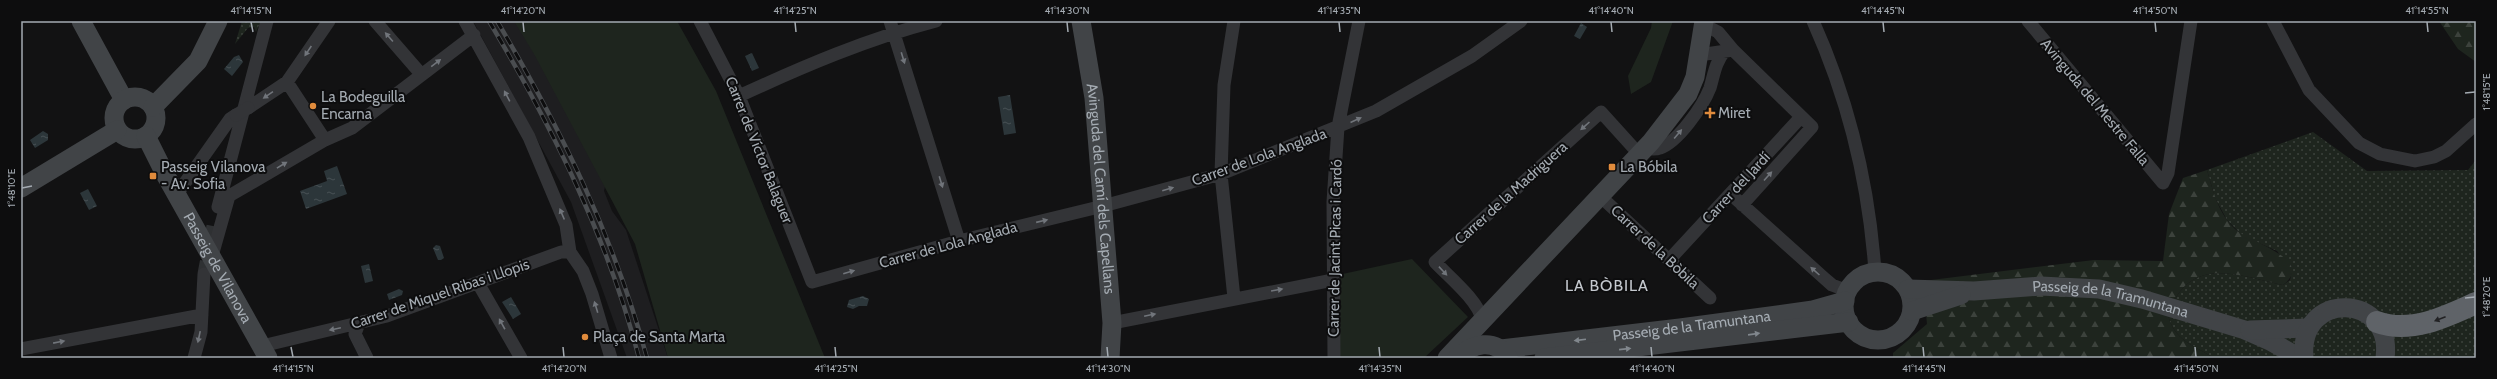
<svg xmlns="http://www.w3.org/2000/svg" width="2497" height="379" viewBox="0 0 2497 379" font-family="Cabin,sans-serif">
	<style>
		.built { fill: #1e1e20 }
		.grass { fill: url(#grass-dots) }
		.forest { fill: url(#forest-firs) }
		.park { fill: #1e251e }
		.water { fill: url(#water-ripples) }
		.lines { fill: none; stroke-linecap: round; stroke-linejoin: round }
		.street-tunnel { stroke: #2f3133; stroke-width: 13; stroke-dasharray: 13 6; stroke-linecap: butt }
		.street { stroke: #333437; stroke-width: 13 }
		.secondary { stroke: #414447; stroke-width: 19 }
		.highway { stroke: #5f6368; stroke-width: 22 }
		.rail-casing { stroke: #4a4d50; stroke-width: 4.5 }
		.rail { stroke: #0d0d0e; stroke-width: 3; stroke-dasharray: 9; stroke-linecap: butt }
		.street-bridge { stroke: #333437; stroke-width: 13 }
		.oneway { fill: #71757b }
		.oneway2 { fill: #222224 }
		.oneway3 { fill: #81878d }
		.ticks { fill: none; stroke: #a4abb2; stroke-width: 1.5 }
		.poi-dot { fill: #e08b3c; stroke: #0d0d0e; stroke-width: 1.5 }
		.labels { text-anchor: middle; stroke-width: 4; stroke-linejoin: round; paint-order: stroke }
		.poi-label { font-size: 15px; fill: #a4abb2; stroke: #0d0d0e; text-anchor: start }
		.street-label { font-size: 15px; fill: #a4abb2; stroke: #0d0d0e }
		.neighbourhood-label { font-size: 16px; letter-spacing: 1px; fill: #c5c9cf; stroke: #0d0d0e }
		.neatline { fill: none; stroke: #a4abb2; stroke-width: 1.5 }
		.ticks-label { font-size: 10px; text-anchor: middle; fill: #a4abb2 }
	</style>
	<defs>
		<pattern id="grass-dots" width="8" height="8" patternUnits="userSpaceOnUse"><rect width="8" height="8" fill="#1e251e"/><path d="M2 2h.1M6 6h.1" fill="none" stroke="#3c423c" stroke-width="1.8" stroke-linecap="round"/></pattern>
		<pattern id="forest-firs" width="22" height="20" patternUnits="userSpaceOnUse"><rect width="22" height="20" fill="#1e251e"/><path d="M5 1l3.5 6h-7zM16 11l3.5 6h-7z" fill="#3c423c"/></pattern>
		<pattern id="water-ripples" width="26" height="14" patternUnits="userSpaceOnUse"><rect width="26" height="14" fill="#2c363a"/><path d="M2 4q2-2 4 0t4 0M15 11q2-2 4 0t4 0" fill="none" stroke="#485054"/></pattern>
	</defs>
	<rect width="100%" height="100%" fill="#121213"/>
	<path class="built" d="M473,21h58l76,157 -3,13 8,20 14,19 42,128h-41l-56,-156z"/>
	<path class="grass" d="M242,21h19l-5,11 -2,-5 -6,1 -13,16z
		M2313,132l54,39 101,-1 8,-10v198h-262c-21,-13 -40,-18 -46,-43 21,-61 68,-40 115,-30l7,-5 2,-9 -15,-20 -34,-15 -16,-16 -12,-22 -8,-28z"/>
	<path class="forest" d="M2439,21h37v41l-18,-13z
		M2207,170c6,21 11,42 27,58 13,14 83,31 49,57 -47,-10 -94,-31 -115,30 6,25 25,30 46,43h-321v-5l34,-29 -4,-43 171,-21 69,1 6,-47 14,-36z"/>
	<path class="park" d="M514,21h163l39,70 109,267h-157l-33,-114 -101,-190z
		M1652,21h21l-22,61 -20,12 -3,-18 23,-48z
		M1412,259l56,58 -44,41h-84l-2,-83z"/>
	<path class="water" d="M1581,23l6,4 -7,12 -6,-3z
		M752,53l7,15 -7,3 -7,-15z
		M239,55l4,7 -11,14 -8,-7 10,-12z
		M1010,95l6,38 -12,2 -6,-38z
		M43,131l5,3v6l-13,8 -5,-8z
		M337,166l10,28 -41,15 -6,-18 27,-10 -3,-10z
		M88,189l9,17 -8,4 -9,-17z
		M436,245l4,1 4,12 -3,2h-3l-5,-12z
		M369,264l4,17 -8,2 -4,-17z
		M399,289l4,2 -1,4 -13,5 -2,-6z
		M863,296l6,3 -2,7h-8l-6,3 -6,-2 2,-7z
		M511,297l10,17 -8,5 -11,-17z"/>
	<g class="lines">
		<path class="street-tunnel" d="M204,274l9,-48"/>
		<path class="street" d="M375,21l46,53
			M465,21l64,116 37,88 4,27 13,19 9,23 19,64
			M700,21l39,75 73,186 147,-41 144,-35 118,-32 155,-63 96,-55 49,-35
			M890,21l69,220
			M1234,21l-10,64 -3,89 13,124
			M1813,21c36,80 56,164 62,251
			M2028,21l135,162 5,-10 23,-152
			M2273,21l36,69 50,53 21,11 35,7 19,-4 12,-6 30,-27
			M1733,50l79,77 -70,78
			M1699,55l34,-5 -15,-18 -14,-7
			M287,82l38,58
			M739,96c65,-30 128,-57 197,-75
			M248,108l39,-26 42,-61
			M1644,148c5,1 11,2 16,0 18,-6 43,-42 50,-60 4,-13 5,-26 15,-37
			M177,194l53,-75 6,-4
			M1600,196l110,102
			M1736,199l88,79 8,7 16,6
			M218,207l49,-186
			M212,256l17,-60 96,-56 27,-12 122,-93
			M1670,259l131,-142
			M478,283l43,75
			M1482,320c-3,-19 -34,-44 -47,-58l166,-150 38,42
			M359,323l-4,11 12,24
			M1112,323l221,-43
			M262,346l125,-30 174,-64h9
			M21,349l181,-34
			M194,358l7,-26 3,-58
			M1334,358l-1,-156 5,-75 21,-106"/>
		<g class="secondary">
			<path d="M81,21l43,79"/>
			<path id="s1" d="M1081,21l13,77 18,225 -2,35"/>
			<circle cx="135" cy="118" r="21"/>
			<path d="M153,107l45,-46 20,-40"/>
			<path id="s2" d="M146,136l19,38 103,184"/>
			<path d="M21,188l96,-58"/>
			<circle cx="1878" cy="306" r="34"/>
			<path id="s3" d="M1908,289l66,2 67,-5 58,3 43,10 103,31 25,11 30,17"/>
			<path d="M1912,311l49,-16"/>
			<path d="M2250,330l58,-2"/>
			<path id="s4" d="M1501,349l179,-21 133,-18 32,-9"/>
			<path d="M1447,358l204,-216 37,-48 7,-17 9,-56"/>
			<path d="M1457,358c16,-15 37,-20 51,-1"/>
			<path d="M1544,358l305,-36"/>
			<path d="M2304,358c-6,-69 90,-65 81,0"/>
		</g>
		<path class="highway" d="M2377,322c33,12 69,-5 99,-19"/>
		<g class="rail-casing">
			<path id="rail" d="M489,21c63,106 119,217 150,337
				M497,21c64,108 117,216 150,337"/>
		</g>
		<use href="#rail" class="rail"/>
		<path class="street-bridge" d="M236,115l12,-7"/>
	</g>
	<defs><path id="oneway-solid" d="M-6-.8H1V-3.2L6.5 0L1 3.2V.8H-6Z"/></defs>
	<g class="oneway">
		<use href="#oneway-solid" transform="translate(389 37) rotate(-131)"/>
		<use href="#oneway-solid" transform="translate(308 51) rotate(124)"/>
		<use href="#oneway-solid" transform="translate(903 58) rotate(73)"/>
		<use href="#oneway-solid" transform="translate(436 63) rotate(-37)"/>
		<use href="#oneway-solid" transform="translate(268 95) rotate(146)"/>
		<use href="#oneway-solid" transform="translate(507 96) rotate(-118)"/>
		<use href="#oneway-solid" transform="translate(1356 120) rotate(-24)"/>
		<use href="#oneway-solid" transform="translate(1585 126) rotate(138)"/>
		<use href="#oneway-solid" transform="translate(1678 134) rotate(-50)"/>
		<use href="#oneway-solid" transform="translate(282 165) rotate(-31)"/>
		<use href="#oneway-solid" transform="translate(1768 176) rotate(-48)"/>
		<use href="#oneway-solid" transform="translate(941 182) rotate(73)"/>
		<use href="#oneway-solid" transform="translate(1168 189) rotate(-16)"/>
		<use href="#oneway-solid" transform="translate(562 214) rotate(-113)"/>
		<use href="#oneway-solid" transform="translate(1042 221) rotate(-13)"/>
		<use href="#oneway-solid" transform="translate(1443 271) rotate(47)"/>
		<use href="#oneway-solid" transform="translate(1815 271) rotate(-138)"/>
		<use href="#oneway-solid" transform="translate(849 272) rotate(-16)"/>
		<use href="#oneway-solid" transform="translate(1277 290) rotate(-10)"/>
		<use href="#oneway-solid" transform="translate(596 307) rotate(-107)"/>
		<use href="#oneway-solid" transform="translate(1150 315) rotate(-12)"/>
		<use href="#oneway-solid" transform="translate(502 324) rotate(-119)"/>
		<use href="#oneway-solid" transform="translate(335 329) rotate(168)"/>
		<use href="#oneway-solid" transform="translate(199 337) rotate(102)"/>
		<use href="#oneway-solid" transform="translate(59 342) rotate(-11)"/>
	</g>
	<use class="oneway2" href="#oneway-solid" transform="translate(2440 319) rotate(159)"/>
	<g class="oneway3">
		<use href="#oneway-solid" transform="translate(1754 334) rotate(-8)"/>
		<use href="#oneway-solid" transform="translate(1580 340) rotate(173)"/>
		<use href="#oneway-solid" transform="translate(1625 349) rotate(-6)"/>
	</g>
	<path class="ticks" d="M251,22l2,10M523,22l1,10M795,22l1,10M1067,22l1,10M1339,22l1,10M1611,22l1,10M1883,22l1,10M2155,22l1,10M2427,22l1,10M2465,93l10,-1M22,188l10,-2M2465,298l10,-1M291,347l2,10M563,347l1,10M835,347l1,10M1107,347l1,10M1379,347l1,10M1651,347l1,10M1923,347l1,10M2195,347l1,10"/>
	<g class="poi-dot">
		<circle cx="313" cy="106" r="4"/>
		<path d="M1708 107h4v4h4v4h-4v4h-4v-4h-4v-4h4z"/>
		<rect x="1608" y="163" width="8" height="8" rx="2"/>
		<rect x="149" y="172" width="8" height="8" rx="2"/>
		<circle cx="585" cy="337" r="4"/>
	</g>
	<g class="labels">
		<g class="poi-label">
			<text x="321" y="102">La Bodeguilla<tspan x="321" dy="17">Encarna</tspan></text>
			<text x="1718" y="118">Miret</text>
			<text x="161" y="172">Passeig Vilanova<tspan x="161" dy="17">- Av. Sofia</tspan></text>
			<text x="1620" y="172">La Bóbila</text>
			<text x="593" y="342">Plaça de Santa Marta</text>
		</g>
		<g class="street-label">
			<text transform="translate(2095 102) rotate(50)" y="5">Avinguda del Mestre Falla</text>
			<text transform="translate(759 150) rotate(68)" y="5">Carrer de Víctor Balaguer</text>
			<text transform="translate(1259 157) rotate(-20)" y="5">Carrer de Lola Anglada</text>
			<text transform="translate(1736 188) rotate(-47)" y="5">Carrer del Jardí</text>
			<text dy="5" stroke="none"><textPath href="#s1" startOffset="169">Avinguda del Camí dels Capellans</textPath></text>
			<text transform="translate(1511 193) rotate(-42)" y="5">Carrer de la Madriguera</text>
			<text transform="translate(948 245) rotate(-15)" y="5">Carrer de Lola Anglada</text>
			<text transform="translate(1655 247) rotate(43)" y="5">Carrer de la Bòbila</text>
			<text transform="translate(1335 248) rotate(-89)" y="5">Carrer de Jacint Picas i Cardó</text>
			<text dy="5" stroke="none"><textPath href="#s2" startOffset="150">Passeig de Vilanova</textPath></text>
			<text transform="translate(440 294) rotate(-19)" y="5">Carrer de Miquel Ribas i Llopis</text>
			<text dy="5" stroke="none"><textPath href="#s3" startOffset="204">Passeig de la Tramuntana</textPath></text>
			<text dy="5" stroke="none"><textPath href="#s4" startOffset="192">Passeig de la Tramuntana</textPath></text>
		</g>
		<g class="neighbourhood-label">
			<text x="1607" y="291">LA BÒBILA</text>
		</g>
	</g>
	<rect width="2497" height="379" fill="none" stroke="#0d0d0e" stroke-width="44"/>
	<rect x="22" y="22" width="2453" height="335" class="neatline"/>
	<g class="ticks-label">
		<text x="251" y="14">41°14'15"N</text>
		<text x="523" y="14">41°14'20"N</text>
		<text x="795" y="14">41°14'25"N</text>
		<text x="1067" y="14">41°14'30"N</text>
		<text x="1339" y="14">41°14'35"N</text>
		<text x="1611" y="14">41°14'40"N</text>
		<text x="1883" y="14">41°14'45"N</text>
		<text x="2155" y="14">41°14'50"N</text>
		<text x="2427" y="14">41°14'55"N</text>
		<text transform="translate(2486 92) rotate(-90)" y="4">1°48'15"E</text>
		<text transform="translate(11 188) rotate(-90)" y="4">1°48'10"E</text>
		<text transform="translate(2486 297) rotate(-90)" y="4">1°48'20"E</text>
		<text x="293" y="372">41°14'15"N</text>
		<text x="564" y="372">41°14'20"N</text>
		<text x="836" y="372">41°14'25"N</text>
		<text x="1108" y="372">41°14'30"N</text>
		<text x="1380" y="372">41°14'35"N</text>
		<text x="1652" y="372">41°14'40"N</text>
		<text x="1924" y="372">41°14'45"N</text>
		<text x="2196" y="372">41°14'50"N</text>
	</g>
</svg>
